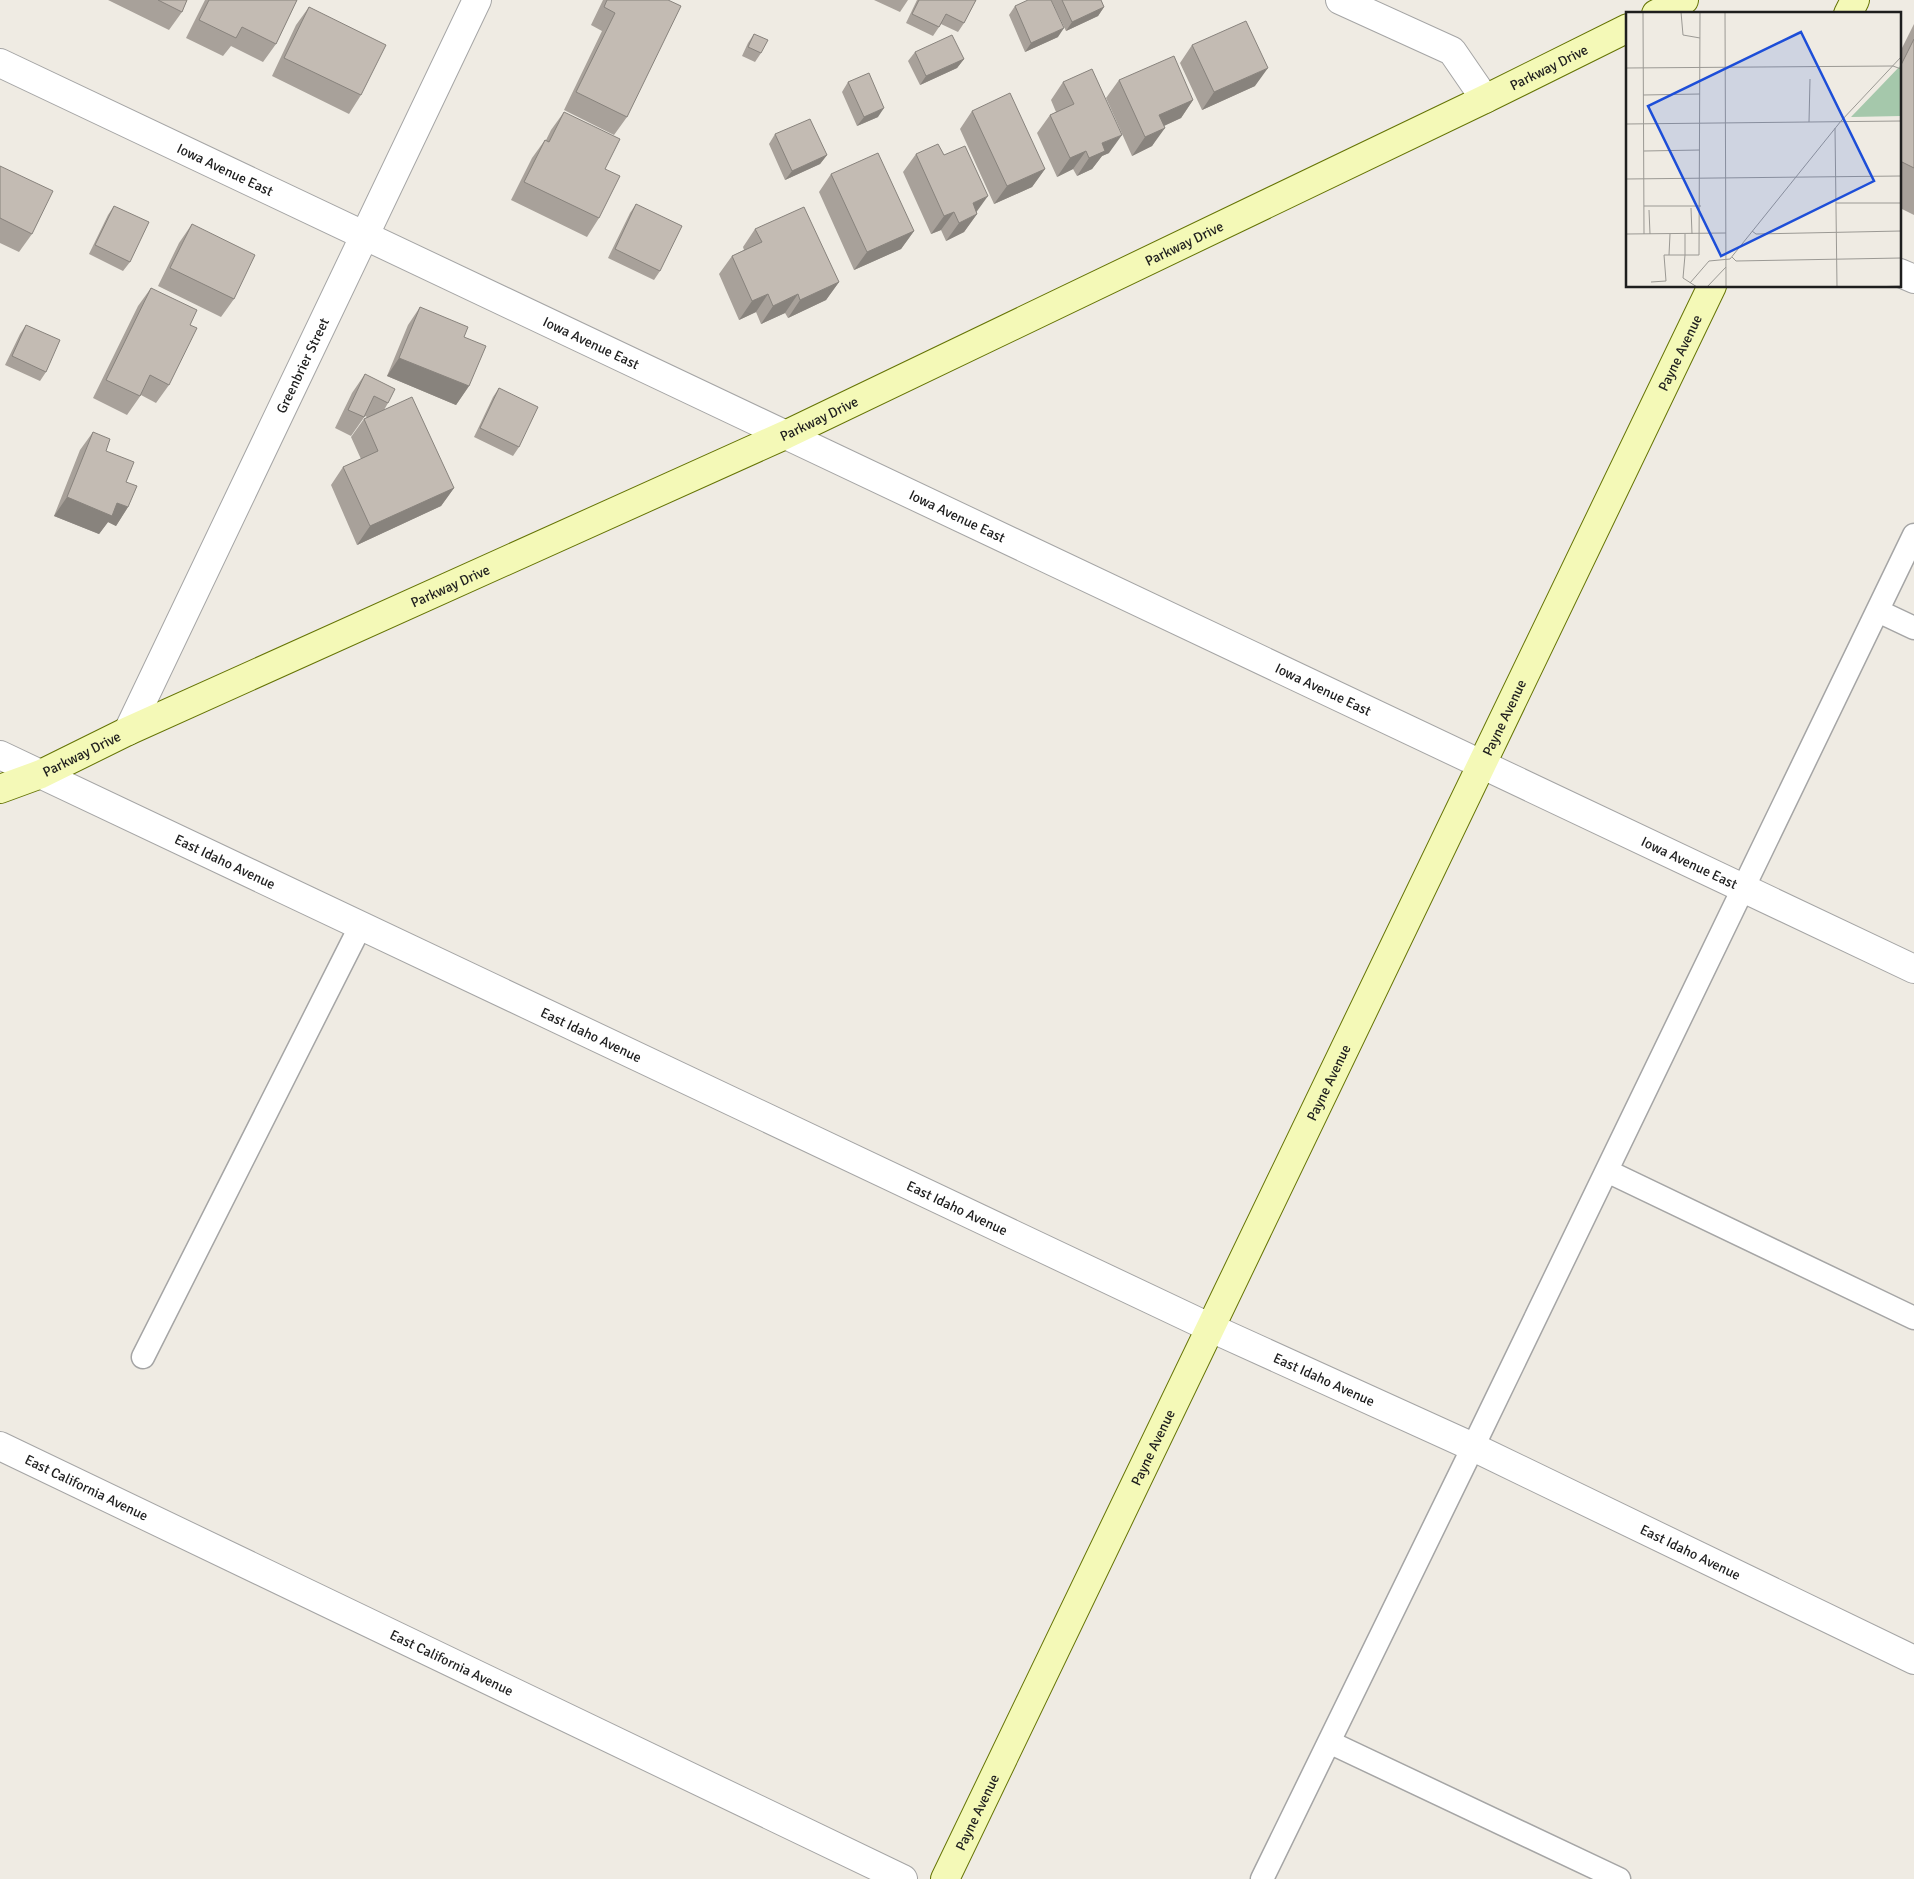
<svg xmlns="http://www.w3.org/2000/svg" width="1914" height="1879" viewBox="0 0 1914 1879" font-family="Signika,sans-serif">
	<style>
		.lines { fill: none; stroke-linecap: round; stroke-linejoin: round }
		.lane-casing { stroke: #a5a5a5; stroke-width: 25 }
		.street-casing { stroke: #a5a5a5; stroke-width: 30 }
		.secondary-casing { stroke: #657405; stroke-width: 30 }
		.lane { stroke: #fff; stroke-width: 22 }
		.street { stroke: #fff; stroke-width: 28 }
		.secondary { stroke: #f4f9b7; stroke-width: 28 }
		.wall { fill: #a8a19a }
		.shaded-wall { fill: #88837d }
		.building { fill: #c3bbb3; stroke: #88837d }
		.labels { text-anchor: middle; stroke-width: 5; stroke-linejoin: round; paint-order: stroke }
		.street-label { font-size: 14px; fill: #1e1e1e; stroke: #fff }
		.inset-road { fill: none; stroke: #9b9994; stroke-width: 1 }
		.view { fill: #1d4ed8; fill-opacity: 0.15; stroke: #1d4ed8; stroke-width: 2.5 }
		.inset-edge { fill: none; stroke: #1e1e1e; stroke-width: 2.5 }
	</style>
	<rect width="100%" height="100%" fill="#efebe3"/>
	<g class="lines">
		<g class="lane-casing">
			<path id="lane" d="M1878,611l36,17
				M1607,1171l307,147
				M143,1357l218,-432
				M1329,1742l290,137
				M1262,1879l211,-432 441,-912"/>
		</g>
		<g class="street-casing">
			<g id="street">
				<path d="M1340,0l112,51 33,48"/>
				<path id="s1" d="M0,63l1914,906"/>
				<path d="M1900,273l14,6"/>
				<path id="s2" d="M128,731l349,-731"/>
				<path id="s3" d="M0,755l1211,573 262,119 441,213"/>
				<path id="s4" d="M0,1446l903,433"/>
			</g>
		</g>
		<g class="secondary-casing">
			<g id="secondary">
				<path d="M1656,14l28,-14"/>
				<path d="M1848,14l7,-14"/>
				<path id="s5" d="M0,789l41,-15 87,-43 657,-296 700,-336 143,-71"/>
				<path id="s6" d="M945,1879l767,-1593"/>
			</g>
		</g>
		<use href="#lane" class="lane"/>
		<use href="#street" class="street"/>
		<use href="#secondary" class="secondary"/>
	</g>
	<path class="wall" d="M108,0h79l-5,12 -13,18z
		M205,0h92l-21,44 -13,18 -32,-16 -8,10 -37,-18z
		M603,0h65l-41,117 -13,18 -50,-25 38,-79 -11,-6z
		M874,0h34l-8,12z
		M917,0h59l-12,23 -6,9 -17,-8 -8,12 -27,-13z
		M1051,0h50l3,7 -6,9 -32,15z
		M1015,6l43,31 -33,15 -16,-37z
		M309,7l52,88 -12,19 -77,-38 24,-51z
		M1914,24v191l-14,-7v-156z
		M754,34l7,19 -6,9 -13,-6 6,-13z
		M1192,45l63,41 -53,24 -22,-47z
		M915,52l49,7 -7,9 -37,17 -12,-24z
		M1119,80l74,20 -12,18 -17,8 -12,20 -20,10 -26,-58z
		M848,82l30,35 -21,9 -15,-34z
		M1063,82l46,71 -7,3 -10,13 -15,7 -4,-7 -16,8 -20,-44 13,-18 6,-3 -5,-12z
		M972,111l73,58 -13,18 -38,17 -34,-75z
		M564,112l41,57 -6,49 -12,19 -76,-37 21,-42 13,-18h1l5,-10z
		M775,134l52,21 -7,9 -35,16 -16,-36z
		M916,154l28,1 33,59 -13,18 -18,9 -5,-11 -10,4 -28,-62z
		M0,166l32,68 -13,18 -19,-9z
		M831,174l83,57 -13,18 -47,21 -35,-78z
		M636,204l24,67 -6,9 -46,-22 22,-45z
		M114,206l16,56 -7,9 -34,-17 19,-39z
		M192,224l42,75 -13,18 -63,-31 21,-43z
		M755,229l84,53 -13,18 -38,18 -3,-5 -24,11 -5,-12 -17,8 -20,-46 13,-18 12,-6 -1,-3z
		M151,288l39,37 -21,60 -13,18 -15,-8 -14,20 -34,-17 45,-92z
		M420,307l44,30 5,49 -13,19 -69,-29 21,-51z
		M26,325l20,47 -6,9 -35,-16 15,-31z
		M365,374l23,29 -4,7 70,78 -13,18 -84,39 -26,-60 12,-18 18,-8 -10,-22 13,-18 3,-2 -2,-1 -14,20 -16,-8 17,-35z
		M499,388l20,59 -6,9 -39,-19 19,-40z
		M93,432l33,50 2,25 -12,19 -8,-4 -9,12 -45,-18 26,-66z"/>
	<path class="shaded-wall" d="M1104,7l-6,9 -32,15 6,-9z
		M1064,28l-6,9 -33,15 6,-9z
		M964,59l-7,9 -37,17 6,-9z
		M1268,68l-13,18 -53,24 12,-18z
		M1193,100l-12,18 -35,16 13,-19z
		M884,108l-6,9 -21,9 7,-9z
		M1165,128l-13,18 -20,10 13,-19z
		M1122,135l-13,18 -7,3 -10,13 -15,7 12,-18 13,-15z
		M1086,151l-13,18 -16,8 13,-19z
		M827,155l-7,9 -35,16 7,-9z
		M1045,169l-13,18 -38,17 13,-18z
		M988,196l-13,18 -2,-11z
		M954,212l-13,18 -10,4 13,-18z
		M977,214l-13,18 -18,9 13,-18z
		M914,231l-13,18 -47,21 13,-18z
		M839,282l-13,18 -38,18 12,-18z
		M768,294l-12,18 -17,8 13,-19z
		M798,294l-13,19 -24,11 12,-18z
		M399,358l70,28 -13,19 -69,-29z
		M454,488l-13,18 -84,39 13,-19z
		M67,497l50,6 11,4 -12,19 -8,-4 -9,12 -45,-18z"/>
	<path class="building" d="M158,0h29l-5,12z
		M209,0h88l-21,44 -34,-17 -6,11 -37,-18z
		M607,0h61l13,6 -54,111 -51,-25 39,-79 -11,-6z
		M919,0h57l-12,23 -18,-9 -7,13 -27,-13z
		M1028,0h23l13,28 -33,15 -16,-37z
		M1062,0h39l3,7 -32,15z
		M309,7l77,38 -25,50 -77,-37z
		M1246,21l22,47 -54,24 -22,-47z
		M754,34l14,6 -7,13 -13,-6z
		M952,35l12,24 -38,17 -11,-24z
		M1914,39v129l-14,-7v-94z
		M1174,56l19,44 -34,15 6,13 -20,9 -26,-57z
		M1092,69l30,66 -20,8 3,8 -16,7 -3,-7 -16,7 -20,-43 24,-11 -11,-22z
		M869,73l15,35 -20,9 -16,-35z
		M1010,93l35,76 -38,17 -35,-75z
		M564,112l56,27 -15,30 15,7 -21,42 -75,-36 21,-42 4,2z
		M810,119l17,36 -35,16 -17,-37z
		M938,144l6,11 21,-9 23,50 -15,7 4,11 -18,9 -5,-11 -10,4 -28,-62z
		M878,153l36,78 -47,21 -36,-78z
		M0,166l53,25 -21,43 -32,-16z
		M636,204l46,22 -22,45 -45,-22z
		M114,206l35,16 -19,40 -35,-17z
		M804,207l35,75 -39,18 -2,-6 -25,12 -5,-12 -16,7 -20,-45 30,-14 -7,-13z
		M192,224l63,31 -21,44 -64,-31z
		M151,288l46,22 -7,15 7,3 -28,57 -19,-10 -10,21 -34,-16z
		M420,307l48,20 -4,10 22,9 -17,40 -70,-28z
		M26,325l34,15 -14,32 -34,-16z
		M365,374l30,15 -7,14 -14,-7 -10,21 -16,-7z
		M499,388l39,19 -19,40 -39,-19z
		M412,397l42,91 -84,38 -27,-59 35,-16 -14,-32z
		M93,432l17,7 -4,12 28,11 -8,20 11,4 -9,21 -11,-4 -5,13 -45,-19z"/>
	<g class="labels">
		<g class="street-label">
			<text dy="5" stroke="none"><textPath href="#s5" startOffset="1709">Parkway Drive</textPath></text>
			<text dy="5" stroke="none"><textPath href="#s1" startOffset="249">Iowa Avenue East</textPath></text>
			<text dy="5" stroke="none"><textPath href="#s5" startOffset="1304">Parkway Drive</textPath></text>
			<text dy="5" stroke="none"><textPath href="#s1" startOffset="654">Iowa Avenue East</textPath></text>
			<text dy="5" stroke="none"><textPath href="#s6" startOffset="1694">Payne Avenue</textPath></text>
			<text dy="5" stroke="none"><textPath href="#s2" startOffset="405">Greenbrier Street</textPath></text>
			<text dy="5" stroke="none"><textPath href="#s5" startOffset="899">Parkway Drive</textPath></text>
			<text dy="5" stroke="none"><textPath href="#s1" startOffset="1059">Iowa Avenue East</textPath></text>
			<text dy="5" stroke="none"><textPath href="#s5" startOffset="494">Parkway Drive</textPath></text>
			<text dy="5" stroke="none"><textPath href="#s1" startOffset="1464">Iowa Avenue East</textPath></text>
			<text dy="5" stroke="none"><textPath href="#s6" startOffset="1289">Payne Avenue</textPath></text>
			<text dy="5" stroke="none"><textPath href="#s5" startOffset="89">Parkway Drive</textPath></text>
			<text dy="5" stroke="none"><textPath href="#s3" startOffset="249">East Idaho Avenue</textPath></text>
			<text dy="5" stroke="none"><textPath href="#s1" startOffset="1869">Iowa Avenue East</textPath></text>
			<text dy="5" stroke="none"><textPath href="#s3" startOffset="654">East Idaho Avenue</textPath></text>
			<text dy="5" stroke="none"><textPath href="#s6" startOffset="884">Payne Avenue</textPath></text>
			<text dy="5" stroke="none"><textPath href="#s3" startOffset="1059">East Idaho Avenue</textPath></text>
			<text dy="5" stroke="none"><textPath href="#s3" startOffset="1464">East Idaho Avenue</textPath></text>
			<text dy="5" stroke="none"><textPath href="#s6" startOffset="479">Payne Avenue</textPath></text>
			<text dy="5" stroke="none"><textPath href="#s4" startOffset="96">East California Avenue</textPath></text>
			<text dy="5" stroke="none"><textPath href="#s3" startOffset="1869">East Idaho Avenue</textPath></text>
			<text dy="5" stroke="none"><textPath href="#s4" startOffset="501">East California Avenue</textPath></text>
			<text dy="5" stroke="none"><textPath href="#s6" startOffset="74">Payne Avenue</textPath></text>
		</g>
	</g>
	<g transform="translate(1626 12)">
		<rect width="275" height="275" fill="#efebe3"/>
		<path d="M275,53v51l-50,1 27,-28z" fill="#a5c8ab"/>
		<path class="inset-road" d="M17,0l1,222M55,0l2,23 17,3M99,0l1,275M0,56l267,-2 8,3M17,83l57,-1M183,110l1,-43M0,112l275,-3M209,116l2,159M18,139l56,-1M0,167l275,-3M210,191h65M18,194h57M65,196l1,26M23,198l1,24M126,219l4,3 145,-3M0,222l100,-1M44,222l-1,21h16l-2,23 14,9M59,222v21h14l1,-243M106,245l4,4 165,-3M25,270l15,-1 -2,-26h5M64,271l19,-22 21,-2 111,-138 60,-64M81,275l19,-20M246,275l29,-1"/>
		<path class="view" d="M175,20l73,149 -153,75 -73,-150z"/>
		<rect width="275" height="275" class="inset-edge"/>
	</g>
</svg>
